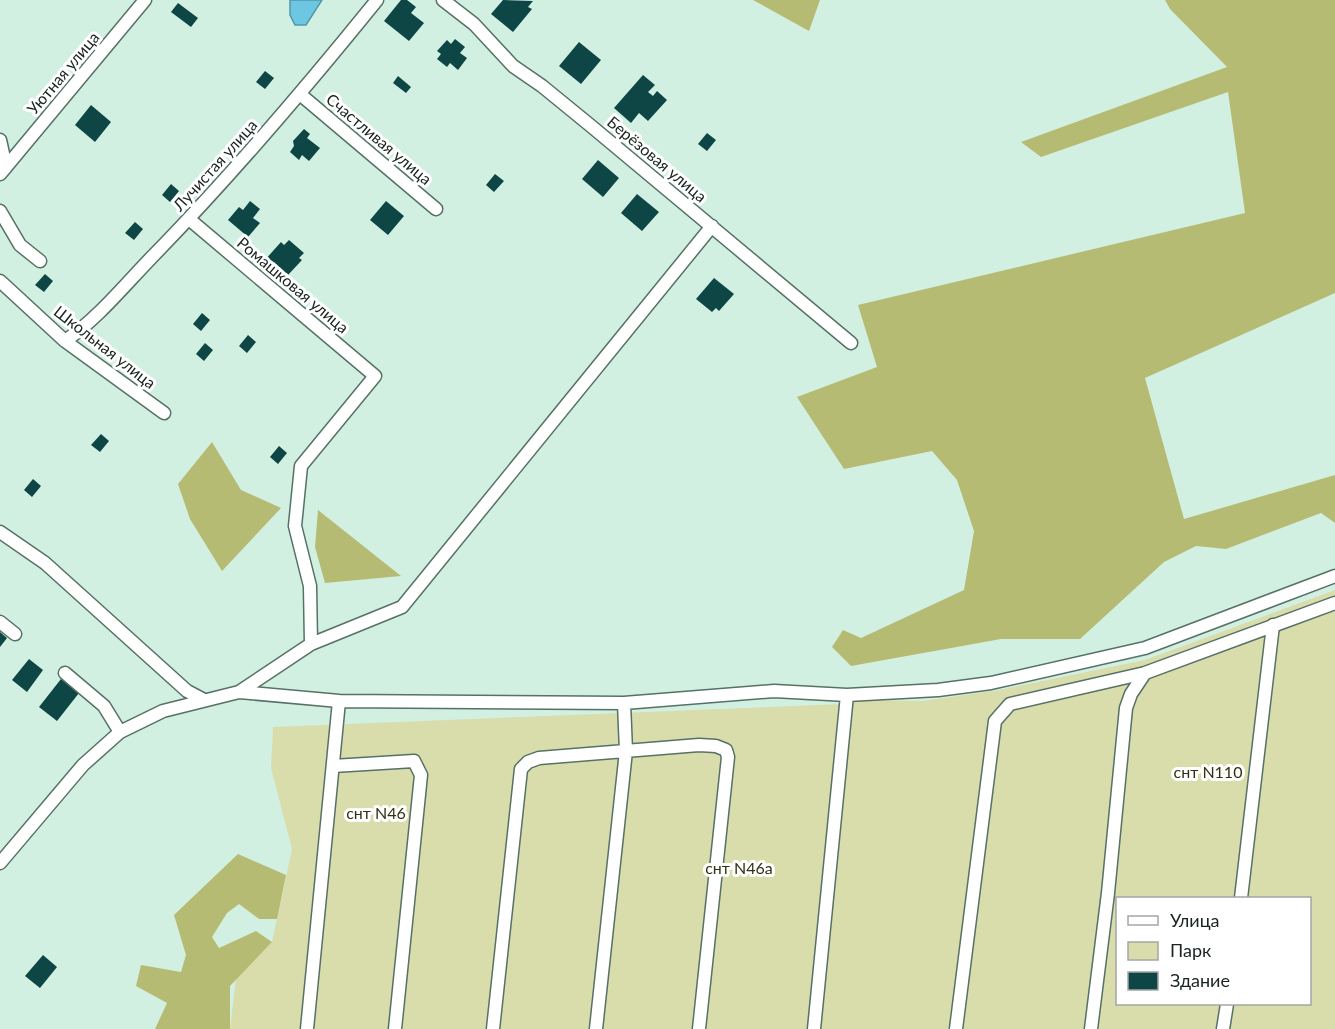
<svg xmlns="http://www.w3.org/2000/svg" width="1335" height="1029" viewBox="0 0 1335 1029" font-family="Lato,sans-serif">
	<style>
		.green { fill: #d8ddab; fill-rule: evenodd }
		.forest { fill: #b6bb74 }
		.water { fill: #6ec7e2; stroke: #5496a8; stroke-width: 1.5 }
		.building { fill: #0d4645 }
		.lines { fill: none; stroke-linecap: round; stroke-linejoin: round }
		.minor-casing { stroke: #567165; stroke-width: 15 }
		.minor { stroke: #fff; stroke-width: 12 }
		.labels { text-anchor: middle; stroke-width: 6; stroke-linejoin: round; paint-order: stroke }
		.street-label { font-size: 16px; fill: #19241f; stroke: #fff }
		.park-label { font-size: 16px; fill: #303213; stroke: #fff }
	</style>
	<rect width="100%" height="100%" fill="#d2f0e2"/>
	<path class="green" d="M1335,590v439h-1105l6,-51 36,-36 20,-93 -21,-81 2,-41 569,-23 17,-4 64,1 76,-11 146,-30zM1118,898h192v106h-192z"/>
	<path class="forest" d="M753,0h67l-11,31z
		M1165,0h170v293l-190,85 39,141 151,-44v48l-14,-10 -95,36 -30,-3 -32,16 -84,77h-79l-150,27 -19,-19 11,-17 18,8 103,-48 10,-59 -17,-51 -25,-29 -88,18 -47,-72 80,-30 -19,-62 387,-92 -17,-121 -187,65 -20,-15 206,-75 -57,-58z
		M212,442l29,48 40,18 -59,63 -32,-52 -12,-35z
		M318,510l83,66 -76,7 -10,-36z
		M238,854l48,21 -9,44h-18l-20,-15 -12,9 -15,24 7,11 37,-17 16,11 -42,44v43h-75l12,-26 -31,-17 5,-21 40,7 5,-17 -12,-40z"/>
	<path class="water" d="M290,0h32l-16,25h-11l-5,-10z"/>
	<path class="building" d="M401,0h6l9,7 -5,6 13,10 -15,18 -25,-20z
		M503,0l30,1 -5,6 4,2 -19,23 -22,-18z
		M178,3l20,15 -7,9 -20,-15z
		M455,39l10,8 -5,6 7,5 -9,12 -8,-7 -3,4 -10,-8 4,-5 -4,-3 10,-11 4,4z
		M579,42l22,18 -20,24 -22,-18z
		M265,71l9,7 -9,11 -9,-7z
		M643,75l12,10 -7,7 5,4 4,-5 10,9 -19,21 -9,-8 -8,10 -17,-15z
		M398,76l13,11 -5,6 -13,-10z
		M91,105l20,17 -16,20 -20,-17z
		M304,129l6,5 -3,4 13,10 -11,13 -7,-6 -3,5 -9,-8 4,-6 -1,-5z
		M707,133l9,7 -9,11 -9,-7z
		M598,160l21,18 -16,19 -21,-18z
		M495,174l9,7 -10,11 -8,-7z
		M171,184l8,7 -9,11 -8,-7z
		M637,194l22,18 -17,19 -21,-18z
		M250,201l10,8 -7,9 7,5 -12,14 -20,-17 11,-13 4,3z
		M386,201l18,15 -16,19 -18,-15z
		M135,222l8,7 -9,11 -9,-7z
		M289,240l15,13 -5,5 3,2 -14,15 -14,-13 -4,5 -6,-6 17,-19 3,3z
		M45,274l8,7 -9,11 -9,-7z
		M714,278l20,16 -15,17 -3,-3 -4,4 -16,-13z
		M202,313l8,7 -9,11 -8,-7z
		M248,335l8,7 -9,11 -8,-7z
		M205,343l8,7 -9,11 -8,-7z
		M101,434l8,7 -9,11 -9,-7z
		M279,446l8,7 -9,11 -8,-7z
		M33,479l8,7 -9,11 -8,-7z
		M0,632l7,6 -7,9z
		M29,659l14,11 -16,22 -15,-12z
		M61,679l18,14 -22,28 -18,-14z
		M43,955l14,12 -17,21 -15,-12z"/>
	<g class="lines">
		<g class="minor-casing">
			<path id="minor" d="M443,0l31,24 39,42 29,20 49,40 260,217
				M301,95l135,114
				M0,140l6,27 -6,7
				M6,167l139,-167
				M0,211l20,34 20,16
				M189,219l186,157 -74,90 -6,60 15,60 1,58
				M0,281l65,60 99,72
				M65,341c33,-23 58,-54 86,-83 80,-82 154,-169 226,-258
				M0,532l45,31 142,128 17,9
				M0,622l15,12
				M65,673l39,33 16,26
				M239,692l72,-48 91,-37 310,-381
				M333,766l81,-5 7,14 -26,254
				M0,863l83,-98 37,-33 43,-21 76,-19 100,9 285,2 150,-12 73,4 91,-5 53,-7 154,-35 190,-72
				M1241,898l32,-273
				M307,1029l32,-328
				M493,1029l28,-260 7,-7 11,-4 160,-13 17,1 10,4 2,7 -29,272
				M596,1029l30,-278 -2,-48
				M814,1029l33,-334
				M956,1029l39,-308 15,-17 135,-31 190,-70
				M1091,1029l17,-136 18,-185 5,-14 14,-21
				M1223,1029l4,-25"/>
		</g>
		<use href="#minor" class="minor"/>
	</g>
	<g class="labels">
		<g class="street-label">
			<text transform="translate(63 73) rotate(-50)" y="6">Уютная улица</text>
			<text transform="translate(379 139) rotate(40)" y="6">Счастливая улица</text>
			<text transform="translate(657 159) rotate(40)" y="6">Берёзовая улица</text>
			<text transform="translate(215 165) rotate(-48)" y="6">Лучистая улица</text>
			<text transform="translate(293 285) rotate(40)" y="6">Ромашковая улица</text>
			<text transform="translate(105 347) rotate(38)" y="6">Школьная улица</text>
		</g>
		<g class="park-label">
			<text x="1208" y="778">снт N110</text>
			<text x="376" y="819">снт N46</text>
			<text x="739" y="874">снт N46а</text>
		</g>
	</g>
	<rect x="1116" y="897" width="195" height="108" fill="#ffffff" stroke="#a3a7a5" stroke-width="1.5"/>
	<rect x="1128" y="916" width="30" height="9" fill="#ffffff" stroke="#a3a7a5" stroke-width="1.5"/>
	<text x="1170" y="927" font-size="18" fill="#19241f">Улица</text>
	<rect x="1128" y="942" width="30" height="18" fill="#d8ddab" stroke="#a3a7a5" stroke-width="1.5"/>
	<text x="1170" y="957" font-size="18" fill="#19241f">Парк</text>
	<rect x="1128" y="972" width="30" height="18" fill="#0d4645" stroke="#a3a7a5" stroke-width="1.5"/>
	<text x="1170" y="987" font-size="18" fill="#19241f">Здание</text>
</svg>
